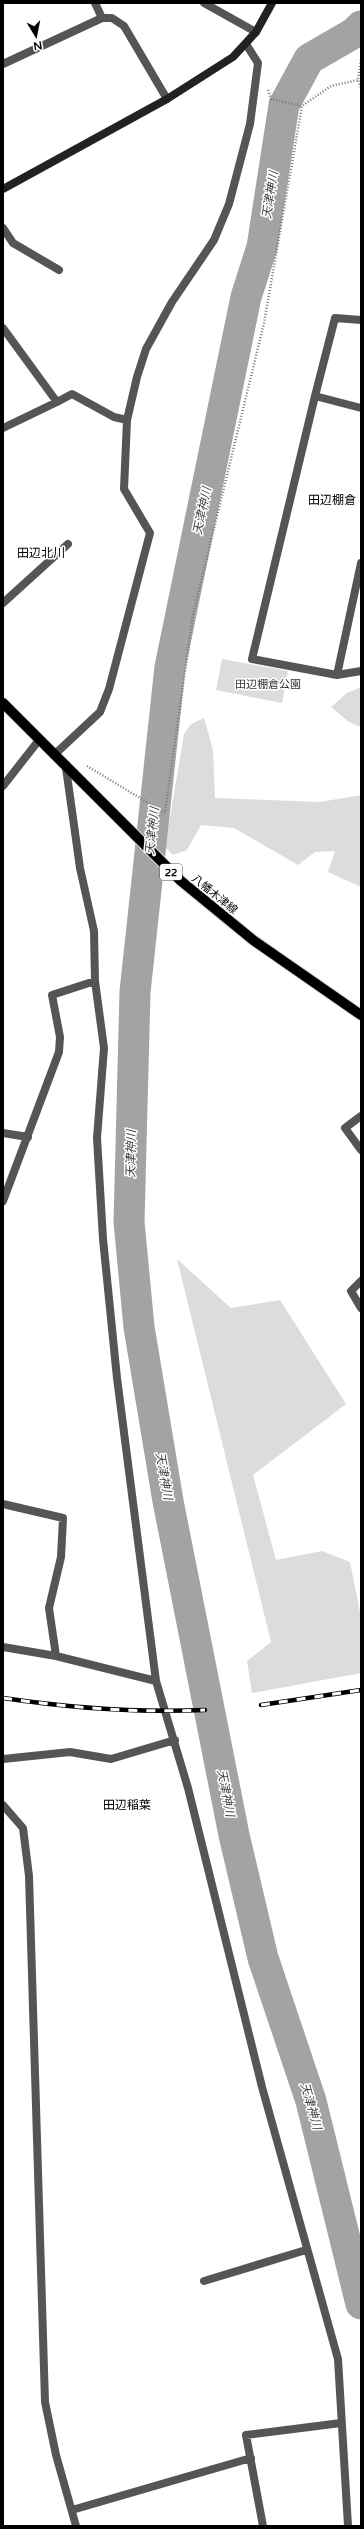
<svg xmlns="http://www.w3.org/2000/svg" width="364" height="2529" viewBox="0 0 364 2529" font-family="'Varela Round','Noto Sans JP',sans-serif">
	<style>
		.green { fill: #dcdcdc }
		.lines { fill: none; stroke-linecap: round; stroke-linejoin: round }
		.river { stroke: #a3a3a3; stroke-width: 31 }
		.primary-casing { stroke: #dbdbdb; stroke-width: 12 }
		.path { stroke: #777; stroke-width: 2.5; stroke-dasharray: 1 2; stroke-linecap: butt }
		.lane { stroke: #555; stroke-width: 8 }
		.street { stroke: #555; stroke-width: 8 }
		.secondary { stroke: #222; stroke-width: 8 }
		.primary { stroke: #000; stroke-width: 10 }
		.rail-casing { stroke: #000; stroke-width: 4.5 }
		.rail { stroke: #fff; stroke-width: 3; stroke-dasharray: 9; stroke-linecap: butt }
		.labels { text-anchor: middle; stroke-width: 3; stroke-linejoin: round; paint-order: stroke }
		.shield { fill: #fff; stroke: #4c4c4c; stroke-width: 1 }
		.shield-label { font-size: 10px; font-weight: bold; fill: #000 }
		.park-label { font-size: 11px; fill: #333; stroke: #fff }
		.street-label { font-size: 11px; fill: #000; stroke: #fff }
		.water-label { font-size: 12px; font-style: italic; fill: #444; stroke: #fff }
		.neighbourhood-label { font-size: 12px; fill: #000; stroke: #fff }
	</style>
	<rect width="100%" height="100%" fill="#fff"/>
	<path class="green" d="M222,659l66,12 -6,32 -66,-13z
		M361,687v40l-12,-5 -18,-15 16,-14z
		M204,718l9,32 2,48 105,4 41,-7v92l-33,-15 7,-21 -20,1 -17,13 -64,-37 -33,-3 -14,25 -14,5 -8,-8 19,-113 7,-10z
		M177,1259l54,49 49,-8 66,104 -93,71 23,85 46,-9 28,11 11,55v56l-109,20 -5,-32 24,-19z"/>
	<g class="lines">
		<path class="river" d="M361,26l-7,7 -45,26 -25,46 -22,142 -16,50 -76,370 -35,325 -6,230 10,105 29,174 66,334 29,123 48,143 50,203"/>
		<g class="primary-casing">
			<path id="primary" d="M3,703l178,178 72,59 108,75"/>
		</g>
		<path class="path" d="M361,60l-3,20 3,8
			M268,90l3,9 31,7
			M87,766l78,47 28,-198 71,-292 38,-217 29,-20 27,-6"/>
		<path class="lane" d="M3,603l65,-59"/>
		<path class="street" d="M95,3l7,15
			M204,3l52,29
			M3,64l99,-46h10l12,8 43,73
			M3,228l10,15 46,27
			M3,328l54,74 15,-8 42,23 13,3
			M315,396l20,-78 26,2
			M361,408l-46,-12 -63,263 85,16 24,-4
			M3,428l54,-26
			M337,675l24,-112
			M54,755l46,-43 9,-23 41,-156 -26,-44 3,-69 10,-43 9,-28 26,-47 42,-62 15,-36 21,-80 8,-61 -12,-19
			M66,768l14,100 14,63 1,50 9,67 -7,90 6,101 14,139 39,303 32,107 74,299 76,272 10,167
			M3,786l36,-46
			M361,1116l-16,12 16,22
			M3,1133l25,4
			M3,1201l56,-149 1,-15 -8,-42 43,-14
			M361,1281l-10,10 10,17
			M3,1504l60,14 -2,39 -12,51 7,48
			M3,1647l53,9 100,25
			M3,1759l67,-7 41,7 64,-19
			M3,1805l20,23 6,48 16,526 11,53 20,71
			M204,2281l102,-31
			M72,2510l179,-52
			M263,2526l-17,-91 95,-12"/>
		<path class="secondary" d="M3,189l164,-90 66,-42 23,-25 16,-29"/>
		<use href="#primary" class="primary"/>
		<g class="rail-casing">
			<path id="rail" d="M3,1698c68,10 134,15 202,12
				M261,1705l100,-15"/>
		</g>
		<use href="#rail" class="rail"/>
	</g>
	<g class="labels">
		<rect class="shield" x="160" y="864" width="22" height="16" rx="3"/>
		<g class="shield-label">
			<text x="171" y="876">22</text>
		</g>
		<g class="park-label">
			<text x="268" y="688">田辺棚倉公園</text>
		</g>
		<g class="street-label">
			<text transform="translate(215 894) rotate(39)" y="4">八幡木津線</text>
		</g>
		<g class="water-label">
			<text transform="translate(270 195) rotate(-81)" y="4">天津神川</text>
			<text transform="translate(202 511) rotate(-78)" y="4">天津神川</text>
			<text transform="translate(152 831) rotate(-84)" y="4">天津神川</text>
			<text transform="translate(131 1154) rotate(-89)" y="4">天津神川</text>
			<text transform="translate(164 1476) rotate(80)" y="4">天津神川</text>
			<text transform="translate(226 1793) rotate(79)" y="4">天津神川</text>
			<text transform="translate(311 2106) rotate(74)" y="4">天津神川</text>
		</g>
		<g class="neighbourhood-label">
			<text x="332" y="504">田辺棚倉</text>
			<text x="41" y="557">田辺北川</text>
			<text x="127" y="1809">田辺稲葉</text>
		</g>
	</g>
	<rect width="364" height="2529" fill="none" stroke="#000000" stroke-width="8"/>
	<g transform="translate(36 36) rotate(170)" stroke="#ffffff" stroke-width="3" paint-order="stroke">
	<path d="M0-3L7 15L0 10L-7 15Z" fill="#000000"/>
	<text y="-6" font-size="11" font-weight="bold" text-anchor="middle" fill="#000000">N</text>
	</g>
</svg>
